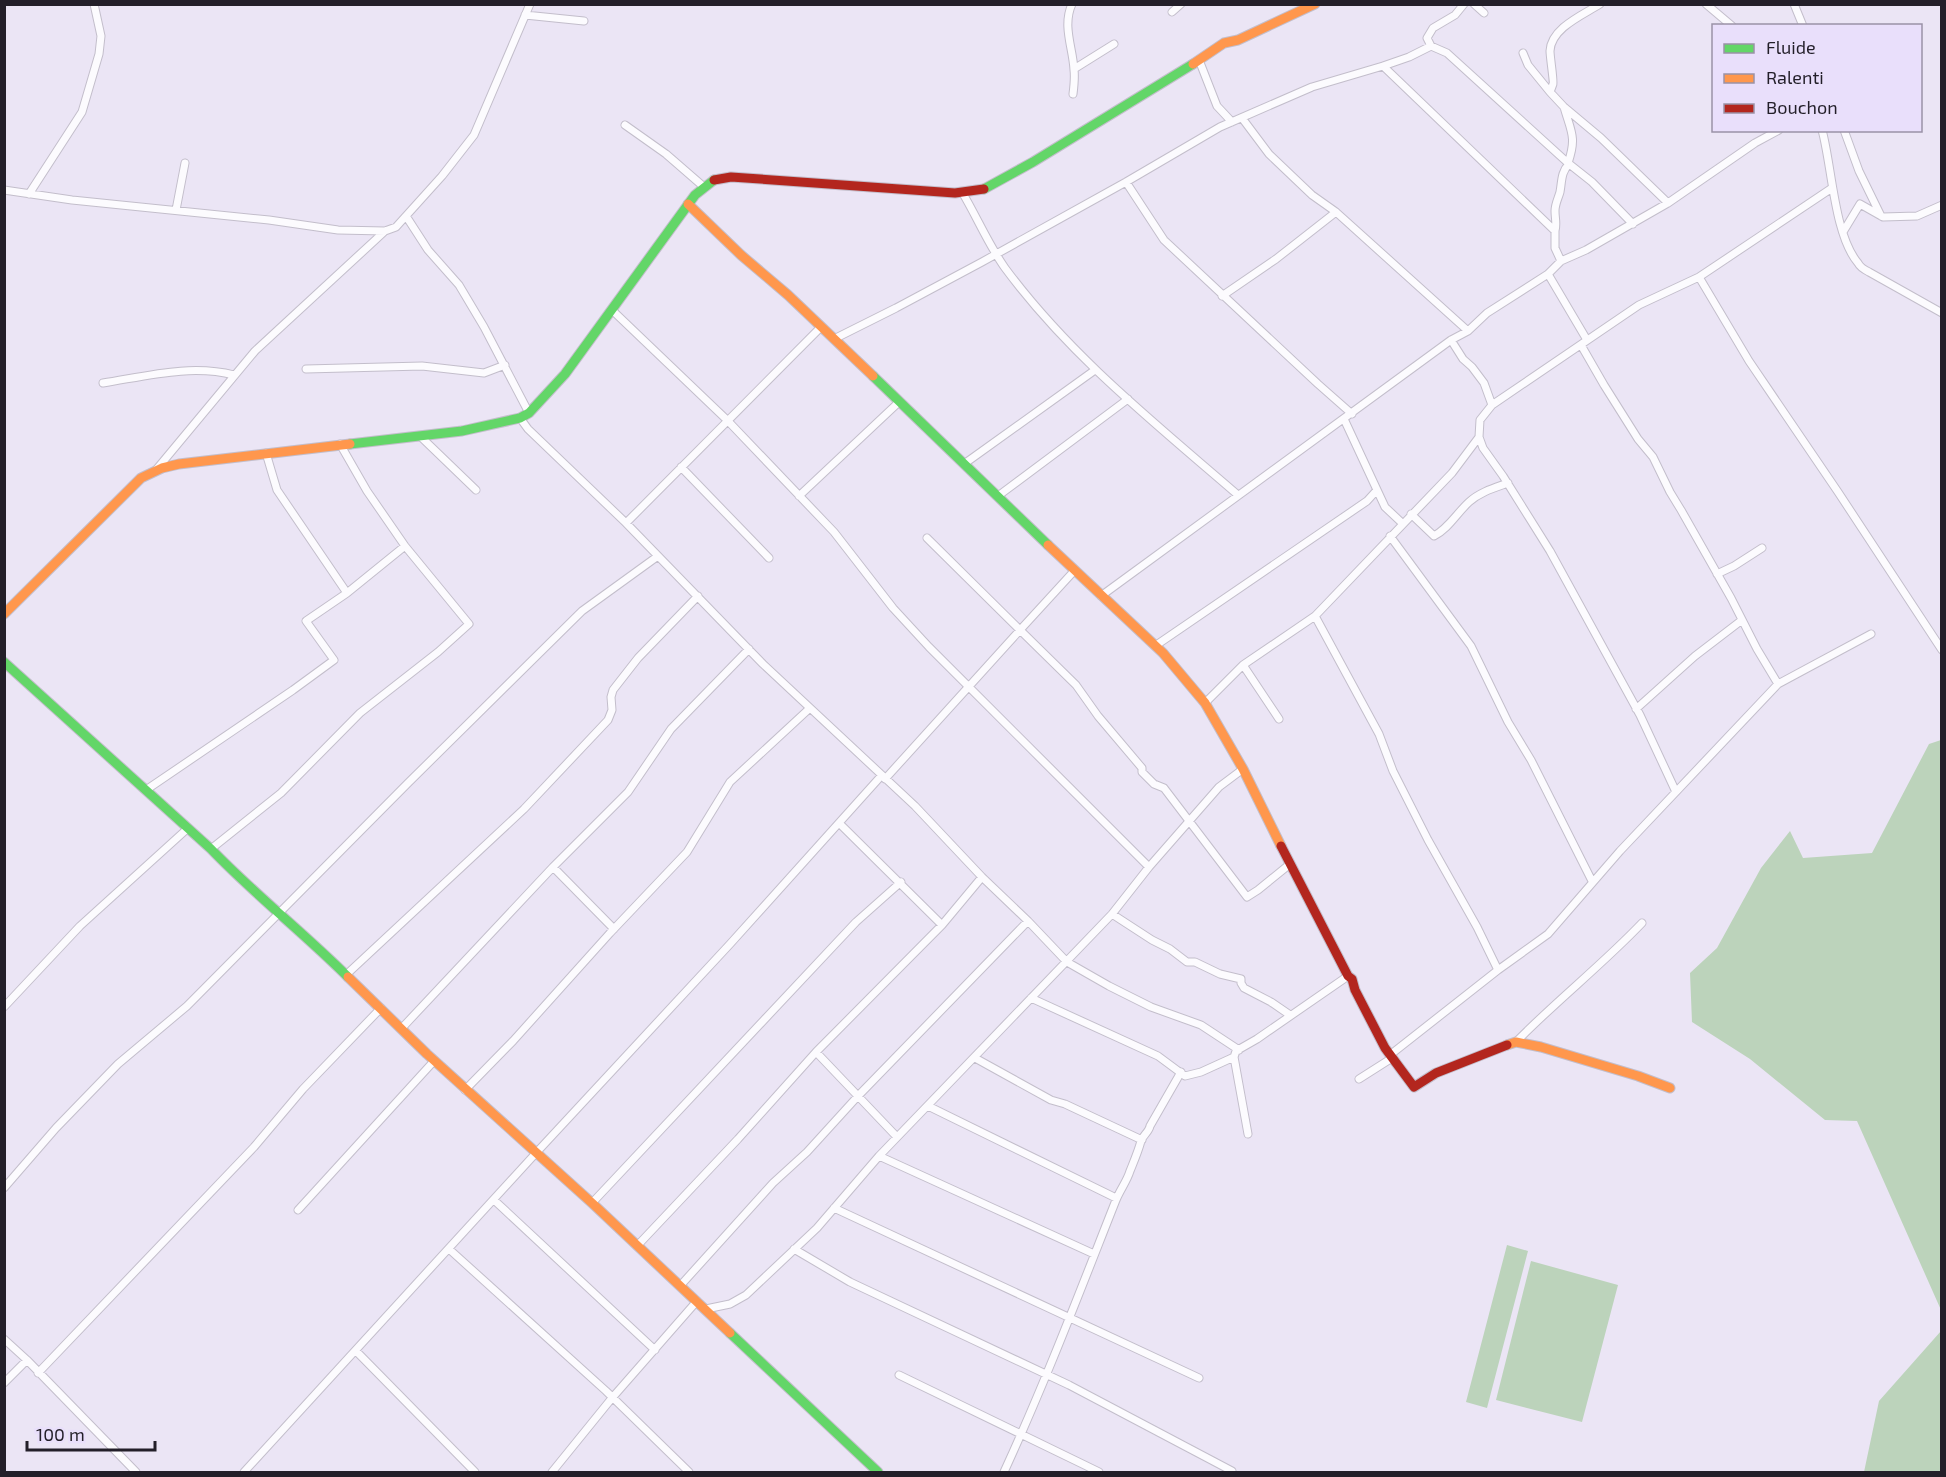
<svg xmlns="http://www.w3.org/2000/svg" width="1946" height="1477" viewBox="0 0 1946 1477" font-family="'Exo 2',sans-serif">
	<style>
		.green { fill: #bcd3bb }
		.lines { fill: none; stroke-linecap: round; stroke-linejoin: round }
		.street-casing { stroke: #c3becb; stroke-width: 9 }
		.fast-casing { stroke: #c3becb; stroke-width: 11 }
		.slow-casing { stroke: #c3becb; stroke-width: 11 }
		.jam-casing { stroke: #c3becb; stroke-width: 11 }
		.street { stroke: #fcfbfe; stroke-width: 7 }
		.fast { stroke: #63d668; stroke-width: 9 }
		.slow { stroke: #ff974d; stroke-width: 9 }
		.jam { stroke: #b3261e; stroke-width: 9 }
	</style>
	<rect width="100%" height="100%" fill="#ebe5f5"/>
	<path class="green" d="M1941,740h1l-1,570 -84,-189 -32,-1 -75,-61 -58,-37 -2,-49 27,-25 44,-80 29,-37 13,27 69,-5 57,-109z
		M1507,1245l21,6 -41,157 -21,-6z
		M1531,1261l87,24 -36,137 -86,-22z
		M1941,1331v141h-77l15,-71z"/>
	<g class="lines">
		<g class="street-casing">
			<path id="street" d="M1072,4c-10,22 1,44 2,66 1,8 0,16 -1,24
				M1464,4l-9,11 -22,13 -6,10 4,8 16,7 121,110 24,19 41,42
				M1474,4l10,9
				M1600,4c-17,11 -49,24 -50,47 0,6 4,31 3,33 -1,3 -2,5 -3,8l14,15 37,31 67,65
				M1706,4l26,22
				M1794,4l9,22
				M1172,12l9,-8
				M525,15l59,6
				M1523,53l5,12 22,27
				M1199,60l18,46 15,16
				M1383,66l26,-9 22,-11
				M1074,69l40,-25
				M1564,107c7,25 13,30 4,56
				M1242,118l27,36 43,41 24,17 132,119
				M625,125l41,29 38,33
				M1822,130c10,36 12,105 36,133 2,4 7,7 11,9l73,41
				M1844,130l15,41 22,45
				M1126,182l38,58 154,144 34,30
				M4,190l68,10 197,20 69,10 47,1 11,-4 46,-51 32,-41 56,-131
				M962,192c15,25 26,52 43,76 65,88 151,156 233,227
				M29,194l53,-82 17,-58 2,-18 -7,-32
				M176,210l9,-47
				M406,216l22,34 31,35 25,42 45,86
				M1555,231c2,-8 0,-12 0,-20 0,-7 3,-12 5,-19 2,-11 1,-20 9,-28
				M1843,232l17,-28 23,13 34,-1 25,-11
				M1548,274l39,66
				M1699,277l50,84 89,131 104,158
				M1222,296l54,-37 60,-47
				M612,310l115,110 107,112 59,76 36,39 220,220
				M834,339l62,-31 86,-46 144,-80 94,-55 92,-40 71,-21 172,165v17l6,13
				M1451,340l12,19 9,8 12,16 8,22
				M1581,345l23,40 34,54 15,18 17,35 11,18 50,88 26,51 21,35
				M306,369l116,-3 62,7 21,-8
				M103,383c44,-7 88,-19 131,-8
				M520,418l8,11 98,94 137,141 152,142 67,71 46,44 39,41 42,24 42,21 50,18 38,25
				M1344,419l41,88 17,16
				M420,436l56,54
				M266,453l11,37 70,103
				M964,464l131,-94
				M681,467l88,91
				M156,470l99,-119 130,-120
				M799,496l100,-94
				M998,496l130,-97
				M1411,514l23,22c15,-8 22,-22 35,-34 11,-10 25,-14 39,-19
				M626,523l195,-196
				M1390,536l81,110 37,76 23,38 61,121
				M1075,570l-55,60 56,55 22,31 44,52v4l12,12 10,4 83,109 11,-7 32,-26
				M1717,574l17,-8 28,-18
				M1101,596l350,-256 17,-9 19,-18 61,-39 13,-13 25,-11 82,-47 87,-60 24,-13
				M1315,616l64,118 14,37 35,69 49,87 21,43
				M1155,646l212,-145 10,-11
				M1243,665l36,54
				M1205,703l38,-38 72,-49 137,-143 27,-36
				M1636,709l59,-53 47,-36
				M885,779l135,-149 -93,-92
				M146,790l147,-100 41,-30 -28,-39 41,-28 58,-47
				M1676,792l-36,-77 -90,-164 -47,-75 -20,-28 -4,-11 1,-17 12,-15 147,-100 60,-28 133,-89
				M839,823l103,102
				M211,849l70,-56 79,-80 78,-61 31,-28 -64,-78 -38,-55 -27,-47
				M553,867l61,62
				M1112,914l40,26 18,9 17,13h8l25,12 21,5v4l3,5 27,14 19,13
				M347,974l177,-165 84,-89 4,-10 -1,-13 2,-7 25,-32 60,-62
				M1031,998l127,58 27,20 16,-4 33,-15 2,-6 21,-12 91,-63
				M4,1007l76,-81 107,-97
				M401,1029l152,-162 75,-75 43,-63 78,-80
				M1516,1042c40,-41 86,-77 126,-119
				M816,1052l81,85
				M1390,1055l108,-85 50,-36 72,-83 158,-167 93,-50
				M1234,1057l14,77
				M975,1058l76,42 14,4 77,36
				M1359,1079l33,-21
				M465,1090l48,-49 97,-108 77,-81 43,-70 80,-74
				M928,1106l188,92
				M879,1156l215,98
				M4,1188l52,-60 62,-64 69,-58 221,-223 174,-172 76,-55
				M494,1200l161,150
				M592,1203l264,-281 45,-40
				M834,1208l365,170
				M298,1210l136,-149
				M637,1246l101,-107 78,-87 126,-127 40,-48
				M449,1249l157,142 83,81
				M794,1249l56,33 219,103 163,86
				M680,1286l93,-103 34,-31 51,-56 170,-175
				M706,1309l24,-5 16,-9 71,-67 62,-72 233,-242 37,-47 70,-80 24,-18
				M4,1339l23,21 109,112
				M356,1351l119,121
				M38,1373l216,-226 49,-58 78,-81
				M899,1375l200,97
				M4,1383l23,-23
				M244,1472l292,-319 194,-209 152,-169
				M552,1472l60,-74 85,-97
				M1004,1472c41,-89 76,-181 112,-272 4,-10 11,-19 14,-29 4,-10 8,-19 11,-30 2,-6 8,-9 9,-15l31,-54"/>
		</g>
		<g class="fast-casing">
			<path id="fast" d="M984,189l49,-27 160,-98
				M873,376l175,169
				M350,444l112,-13 58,-13 9,-5 36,-39 130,-179 19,-15
				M4,662l207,187c43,45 93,84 137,128
				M730,1333l148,139"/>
		</g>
		<g class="slow-casing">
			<path id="slow" d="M1193,64l31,-21 14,-3 77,-36
				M688,204l53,51 47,40 85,81
				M1048,545l115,108 42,50 38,66 38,77
				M4,614l137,-136 21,-10 17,-4 171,-20
				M348,977l79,77 165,149 138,130
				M1507,1045l9,-3 25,5 97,29 32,12"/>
		</g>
		<g class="jam-casing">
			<path id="jam" d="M714,180l17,-3 224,16 29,-4
				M1281,846l67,130 4,3 3,11 30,58 29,39 22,-14 71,-28"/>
		</g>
		<use href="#street" class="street"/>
		<use href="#fast" class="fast"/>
		<use href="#slow" class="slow"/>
		<use href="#jam" class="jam"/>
	</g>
	<rect width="1946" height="1477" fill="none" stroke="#231f29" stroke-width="12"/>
	<rect x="1712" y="24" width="210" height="108" fill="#e9dffb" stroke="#9a92a7" stroke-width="1.5"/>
	<rect x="1724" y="44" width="30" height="9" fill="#63d668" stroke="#9a92a7" stroke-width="1.5"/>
	<text x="1766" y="54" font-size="18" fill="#231f29">Fluide</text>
	<rect x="1724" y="74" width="30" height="9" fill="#ff974d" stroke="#9a92a7" stroke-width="1.5"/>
	<text x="1766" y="84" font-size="18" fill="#231f29">Ralenti</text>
	<rect x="1724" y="104" width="30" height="9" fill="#b3261e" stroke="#9a92a7" stroke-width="1.5"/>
	<text x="1766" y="114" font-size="18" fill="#231f29">Bouchon</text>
	<path d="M27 1441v9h128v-9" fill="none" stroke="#231f29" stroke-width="3"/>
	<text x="36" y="1441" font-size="18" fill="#231f29" stroke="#e9dffb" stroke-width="4.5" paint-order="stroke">100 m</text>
</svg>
